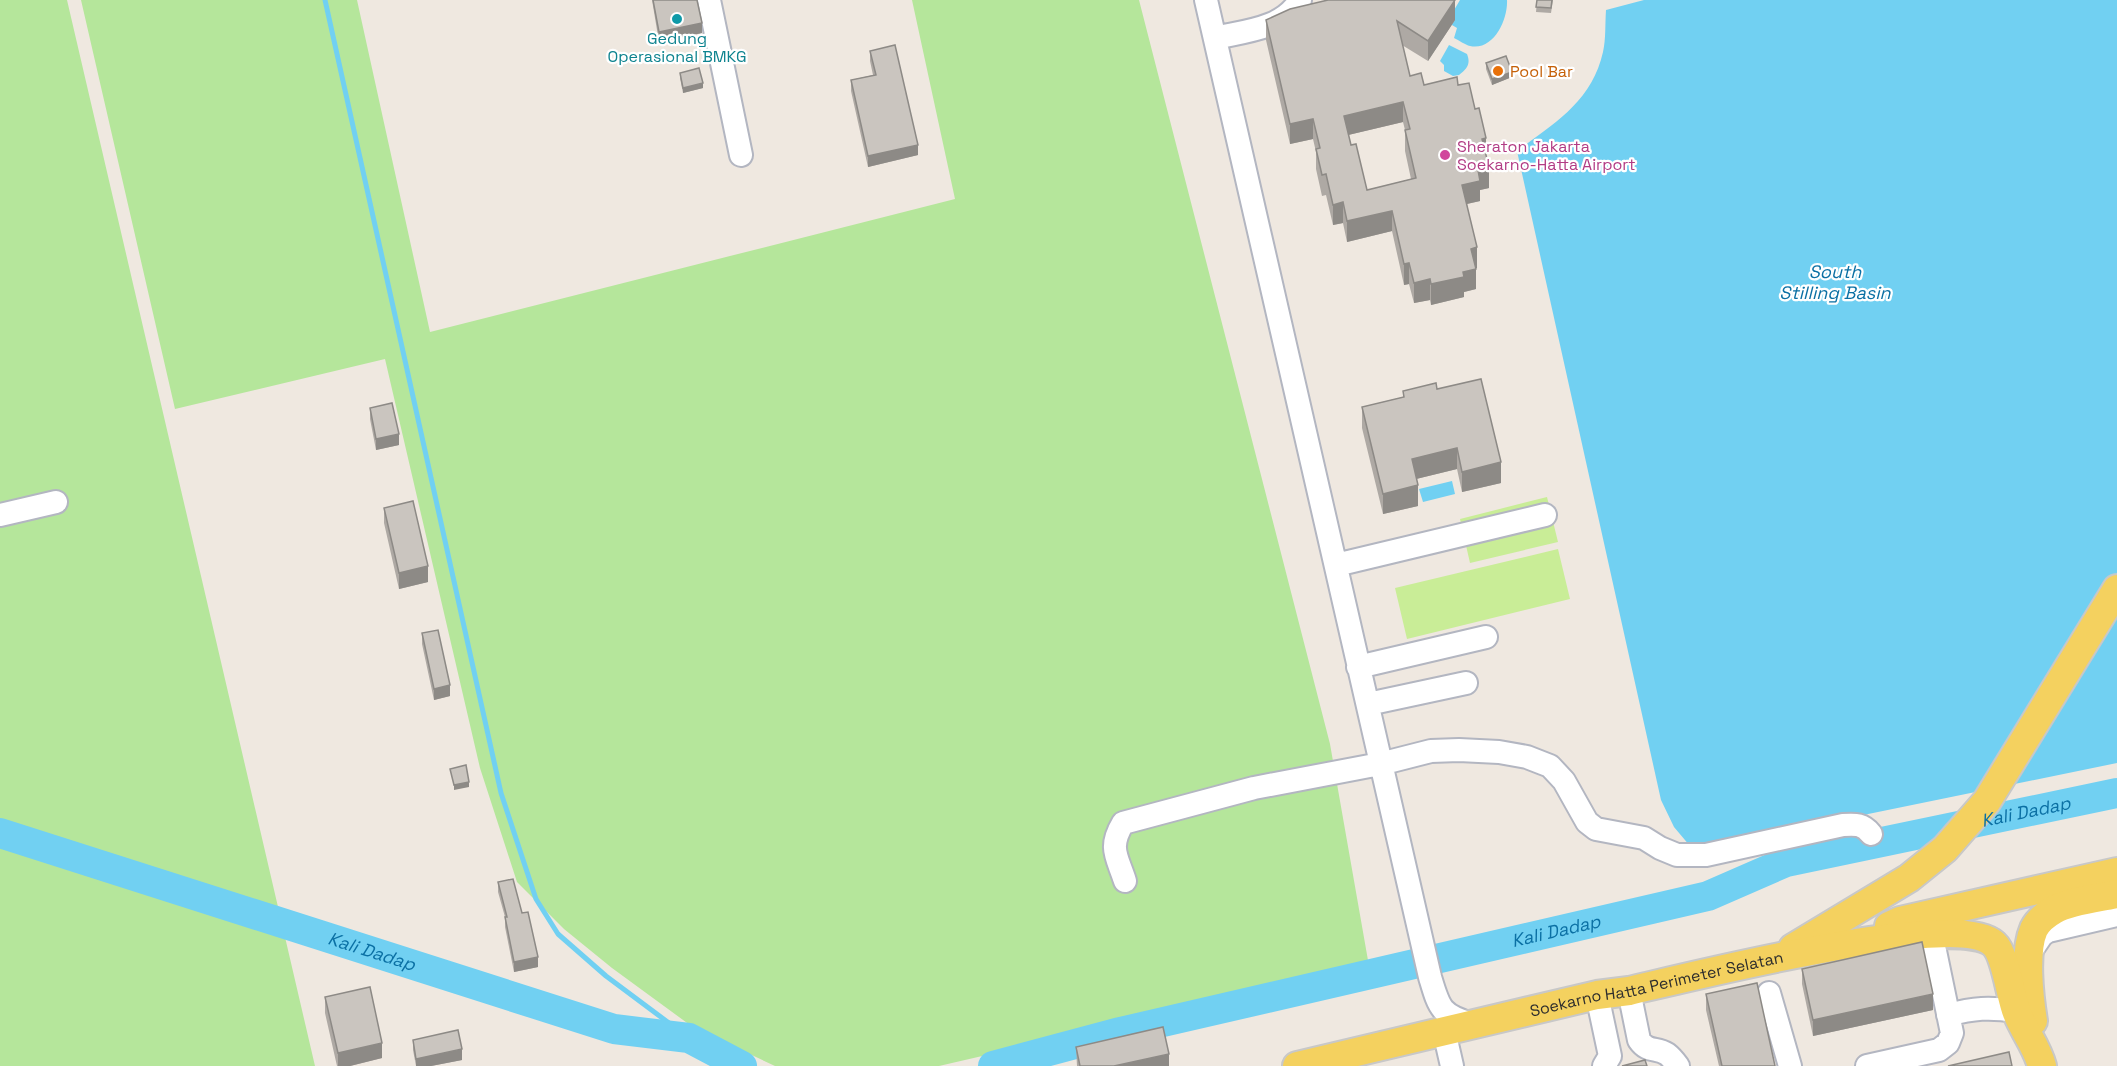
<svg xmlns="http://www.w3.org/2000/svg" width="2117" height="1066" viewBox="0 0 2117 1066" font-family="'Space Grotesk',sans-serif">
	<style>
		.green { fill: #b5e69b }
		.pitch { fill: #c9ed97 }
		.water { fill: #71d0f2 }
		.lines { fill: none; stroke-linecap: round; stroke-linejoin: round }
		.stream { stroke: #71d0f2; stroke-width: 5 }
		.river { stroke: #71d0f2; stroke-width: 30 }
		.minor-casing { stroke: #b3b6c1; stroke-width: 26 }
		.major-casing { stroke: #c8c8c8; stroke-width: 32 }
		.minor { stroke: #fff; stroke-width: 22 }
		.major { stroke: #f4d15f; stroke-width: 28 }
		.wall { fill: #aea9a4; fill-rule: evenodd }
		.shaded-wall { fill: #8d8a86 }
		.building { fill: #cac5bf; stroke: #8d8a86; stroke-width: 1.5; fill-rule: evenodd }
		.culture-dot { fill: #0f9aa8; stroke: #fff; stroke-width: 2 }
		.food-dot { fill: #e8710a; stroke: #fff; stroke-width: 2 }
		.hotel-dot { fill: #d1479c; stroke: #fff; stroke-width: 2 }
		.labels { text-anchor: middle; stroke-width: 4.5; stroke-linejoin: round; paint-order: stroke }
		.culture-label { font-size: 16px; fill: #0d838f; stroke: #fff }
		.food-label { font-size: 16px; fill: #c56008; stroke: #fff; text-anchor: start }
		.hotel-label { font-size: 16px; fill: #b23c85; stroke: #fff; text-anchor: start }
		.street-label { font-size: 16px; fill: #2d2d2d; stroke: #fff }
		.water-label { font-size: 18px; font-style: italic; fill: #0b70a4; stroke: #fff }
	</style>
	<rect width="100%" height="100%" fill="#efe8e0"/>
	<path class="green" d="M0,0h67l248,1066h-315z
		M81,0h276l73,332 525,-133 -43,-199h227l191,744 39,222 -430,100h-164l-81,-38 -82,-60 -48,-39 -47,-47 -37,-114 -95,-409 -210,50z"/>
	<path class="pitch" d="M1547,497l11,45 -88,21 -10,-44z
		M1558,549l12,50 -163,40 -12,-51z"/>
	<path class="water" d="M1460,0h47c1,19 -13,51 -37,46 -5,-1 -11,-6 -16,-8l3,-10 -10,-6z
		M1644,0h473v763l-400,82 -27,1 -16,-19 -13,-27 -144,-649c38,-28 75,-50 86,-99 3,-13 2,-28 3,-42z
		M1449,45l18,9c4,10 0,15 -8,21l-6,1 -9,-5v-6l-4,-4z
		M1452,481l3,13 -32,8 -4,-13z"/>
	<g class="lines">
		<path class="stream" d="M325,0l176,793 35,106 22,35 48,42 83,62"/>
		<g class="river">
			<path id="s1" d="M0,833l614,196 75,9 53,28"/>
			<path id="s2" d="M993,1066l127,-34 588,-136 78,-34 331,-69"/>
		</g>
		<g class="minor-casing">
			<path id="minor" d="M709,0l32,155
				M1206,0l224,977c9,30 10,38 42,47
				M1215,38c30,-7 68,-9 85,-38
				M0,515l56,-13
				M1336,565l209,-50
				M1358,667l128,-30
				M1368,704l98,-21
				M1125,881c-8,-25 -17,-33 -2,-58l131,-35 126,-24 51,-13 28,-1 40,2 28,5 23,9 14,15 23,41 9,7 48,9 16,10 17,7h29l137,-30c13,-1 20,-1 28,9
				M2031,951l11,-16 6,-4 69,-16
				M1629,991l10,49c9,13 17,7 28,14 4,3 8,8 11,12
				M1769,993l21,73
				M1597,995l13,61 -6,10
				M1948,1015c26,-7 41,-8 68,-4
				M1444,1031l8,35
				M1867,1066l72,-16 9,-7 4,-10 -17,-82 -10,-16"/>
		</g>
		<g class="major-casing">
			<g id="major">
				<path d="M1889,926l11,-5 217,-49"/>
				<path d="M1793,948l116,-70 36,-29 42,-48 130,-212"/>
				<path d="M2033,1021c-4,-25 -9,-69 1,-92 4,-8 13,-15 20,-19 16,-9 45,-12 63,-16"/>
				<path id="s3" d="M1297,1066l300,-71 32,-4c57,-13 328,-82 365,-47 12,11 16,52 23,69 7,18 20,34 25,53"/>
			</g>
		</g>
		<use href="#minor" class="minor"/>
		<use href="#major" class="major"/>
	</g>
	<path class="wall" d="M652,0h45l5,33 -43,9z
		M1537,0h16l-2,13 -15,-1z
		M1266,20h189l-27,41 -26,-16 8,31 14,9h34l28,71 3,32 -9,2v11l-13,3 10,64h-2l1,21 -12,3v5l-33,8 -1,-5 -16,3 -5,-19 -5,1 -12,-54 -45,11 -4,-19 -10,2 -7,-30 -4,1 -6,-27v-17l-3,-13 -23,5 -24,-104zM1403,122l2,8v21l6,28 -44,11 -16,-45 -3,-10z
		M870,51l48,104 -50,12 -17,-76v-11l22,-5 -3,-14z
		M1486,63l26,14 -20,8 -6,-16z
		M680,73l23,15 -20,5 -3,-15z
		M1437,389l64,94 -39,9 -5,-23 -41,10 2,27 -35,8 -21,-86v-21l41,-10v-6z
		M370,408l29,37 -23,5 -6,-31z
		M384,508l44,74 -29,7 -15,-66z
		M422,633l28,63 -16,4 -12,-56z
		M498,882l24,31 16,54 -24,5 -9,-45v-10l-7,-25z
		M1802,969l131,41 -120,26 -11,-52z
		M1706,994l69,72h-56l-13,-56z
		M325,997l57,61 -32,8h-13l-12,-53z
		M413,1040l49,20 -31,6h-15l-3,-16z
		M1076,1047l93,19h-92z"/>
	<path class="shaded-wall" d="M1455,0v20l-27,41v-20z
		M702,23v10l-43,9v-10z
		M1512,72v5l-20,8v-6z
		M703,83v5l-20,5v-5z
		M1403,102v20l-59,14v-20z
		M1313,119v20l-23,5v-20z
		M1486,138v20l-4,-19z
		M918,145v10l-50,12v-11z
		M1489,167v21l-9,2v11l-18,4v-20l16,-15z
		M1343,202v21l-10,2v-20z
		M1392,211v20l-45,11v-21z
		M1477,247v21l-6,1v-20z
		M1409,263v21l-5,1v-21z
		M1476,269v20l-12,3v5l-33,8v-21l32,-12z
		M1430,279v21l-16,3v-20z
		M399,434v11l-23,5v-11z
		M1457,448v21l-45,11v-21z
		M1501,462v21l-39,9v-20z
		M1418,485v21l-35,8v-20z
		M428,566v16l-29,7v-16z
		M450,685v11l-16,4v-11z
		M469,782v5l-15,3v-5z
		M538,957v10l-24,5v-10z
		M1933,994v16l-120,26v-16z
		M382,1043v15l-32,8h-12v-13z
		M462,1049v11l-31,6h-15v-7z
		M1169,1054v12h-55z"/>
	<path class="building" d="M653,0h44l5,23 -43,9z
		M1328,0h127l-27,41 -31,-20 13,55 11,-3 3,12 33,-8 1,8 11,-2 6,26 4,-1 7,30 -4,1 7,28 -11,3 2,11 -18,4 15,62 -6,2 5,20 -13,3 1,5 -33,7 -1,-5 -16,4 -5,-20 -5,1 -12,-53 -45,10 -4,-19 -10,3 -7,-31 -4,1 -6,-26 4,-1 -7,-29 -23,5 -24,-104 24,-11zM1403,102l7,27 -5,1 11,48 -49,12 -11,-46 -5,1 -7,-29z
		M1537,0h15l-1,8 -15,-1z
		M895,45l23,100 -50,11 -17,-76 25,-5 -6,-24z
		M1506,56l6,16 -20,7 -6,-16z
		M699,68l4,15 -20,5 -3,-15z
		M1481,379l20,83 -39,10 -5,-24 -45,11 6,26 -35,9 -21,-87 42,-10 -1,-6 33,-8 1,6z
		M392,403l7,31 -23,5 -6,-31z
		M413,501l15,65 -29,7 -15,-65z
		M438,630l12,55 -16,4 -12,-56z
		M466,765l3,17 -15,3 -4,-16z
		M513,879l9,34 6,-1 10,45 -24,5 -9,-45h2l-9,-35z
		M1922,942l11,52 -120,26 -11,-51z
		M1757,983l18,83h-53l-16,-72z
		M370,987l12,56 -44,10 -13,-56z
		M1163,1027l6,27 -55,12h-34l-4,-19z
		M458,1030l4,19 -46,10 -3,-19z
		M2009,1052l3,14h-64z
		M1645,1060l2,6h-25z"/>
	<circle class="culture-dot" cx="677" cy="19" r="6"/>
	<circle class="food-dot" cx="1498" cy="71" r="6"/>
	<circle class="hotel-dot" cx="1445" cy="155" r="6"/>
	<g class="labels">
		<g class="culture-label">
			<text x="677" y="44">Gedung<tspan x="677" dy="18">Operasional BMKG</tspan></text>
		</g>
		<g class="food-label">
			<text x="1510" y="77">Pool Bar</text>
		</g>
		<g class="hotel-label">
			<text x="1457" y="152">Sheraton Jakarta<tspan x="1457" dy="18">Soekarno-Hatta Airport</tspan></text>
		</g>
		<g class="street-label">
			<text dy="6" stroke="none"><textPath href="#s3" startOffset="369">Soekarno Hatta Perimeter Selatan</textPath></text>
		</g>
		<g class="water-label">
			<text x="1835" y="278">South<tspan x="1835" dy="21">Stilling Basin</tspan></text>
			<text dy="6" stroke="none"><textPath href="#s2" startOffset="1065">Kali Dadap</textPath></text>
			<text dy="6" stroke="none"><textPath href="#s2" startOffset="579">Kali Dadap</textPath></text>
			<text dy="6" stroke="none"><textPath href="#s1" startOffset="390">Kali Dadap</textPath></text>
		</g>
	</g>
</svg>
